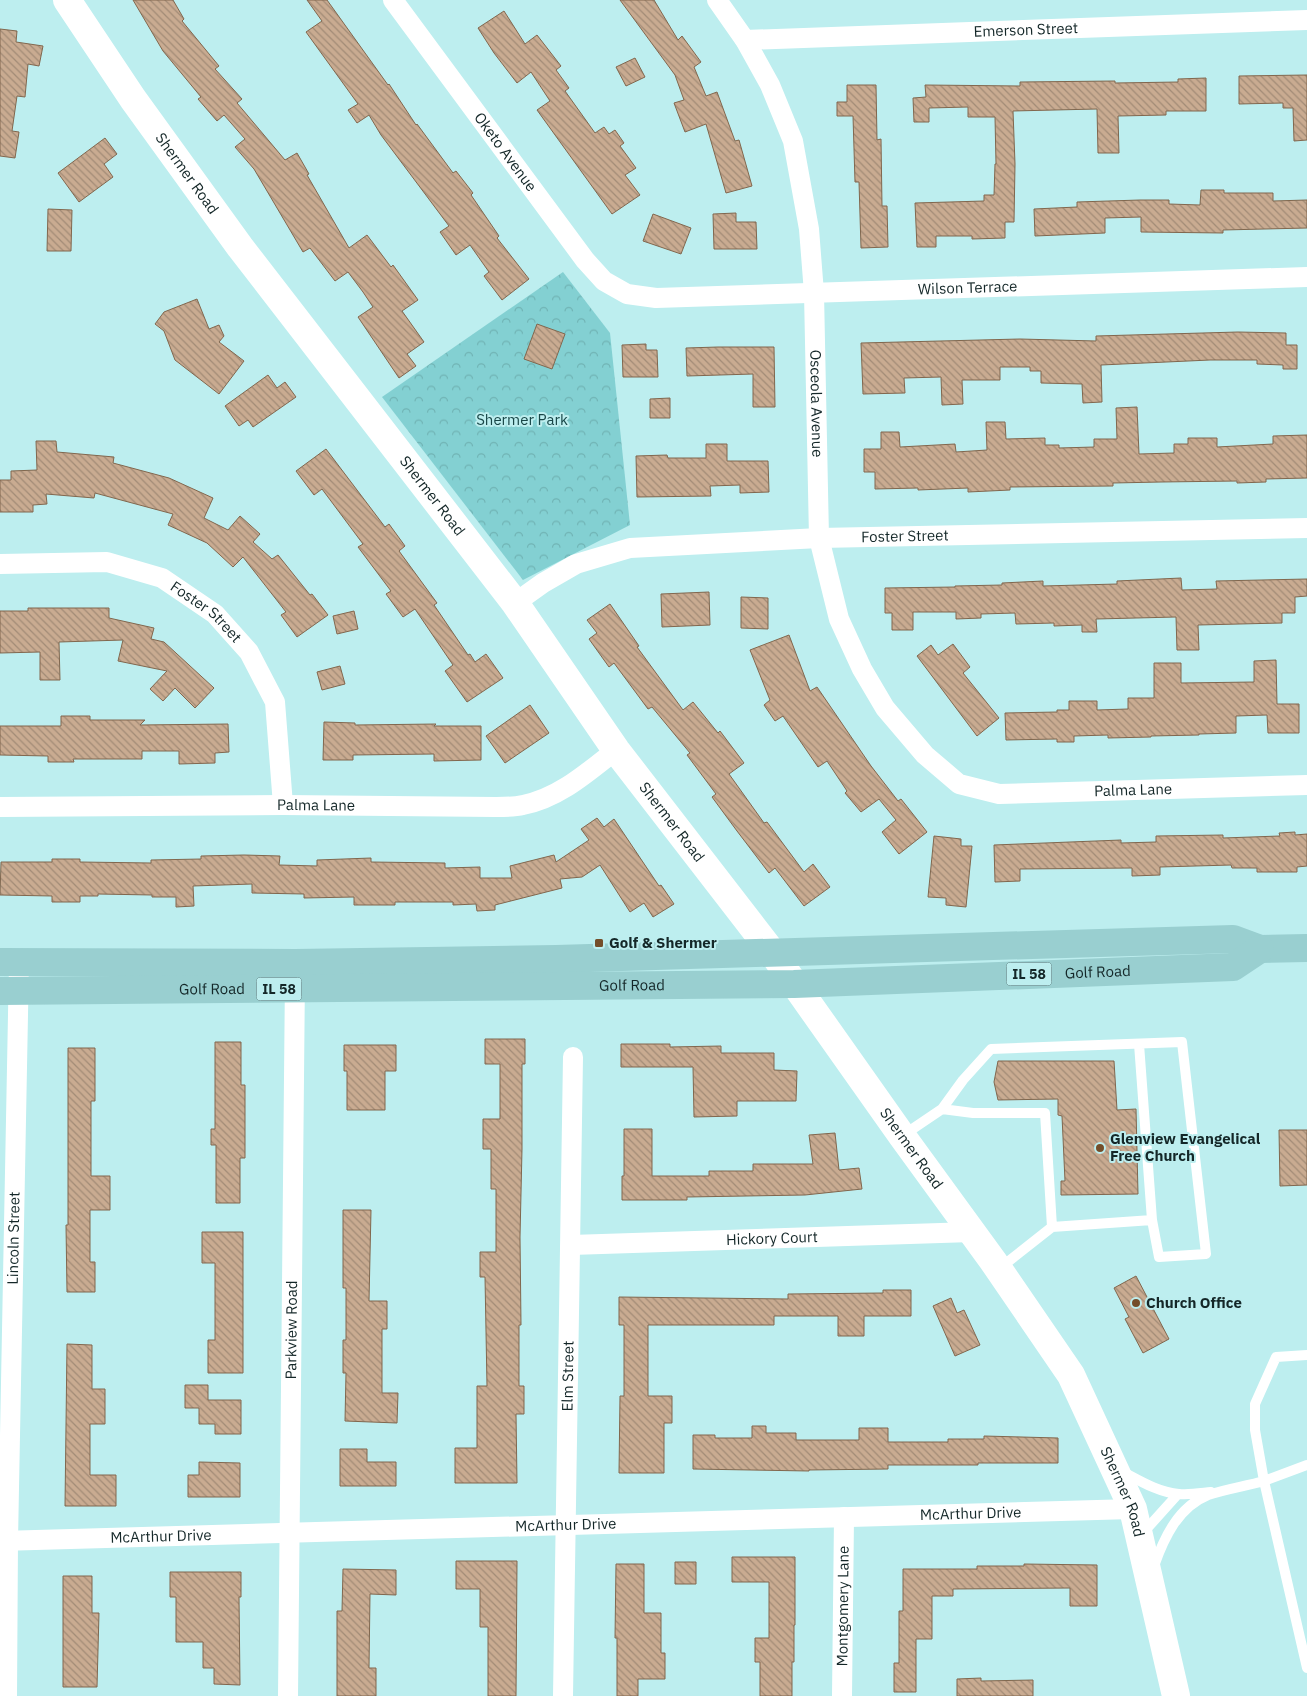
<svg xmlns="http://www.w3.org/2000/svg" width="1307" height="1696" viewBox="0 0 1307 1696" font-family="'IBM Plex Sans',sans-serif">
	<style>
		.park { fill: url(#park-crowns) }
		.building { fill: url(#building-back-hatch); stroke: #81674e }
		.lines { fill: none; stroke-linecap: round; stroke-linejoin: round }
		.lane { stroke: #fff; stroke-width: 10 }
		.street { stroke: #fff; stroke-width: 20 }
		.secondary { stroke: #fff; stroke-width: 28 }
		.primary { stroke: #99cfd0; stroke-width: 28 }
		.poi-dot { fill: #744e2a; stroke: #bdeeef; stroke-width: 2 }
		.labels { text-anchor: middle; stroke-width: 4; stroke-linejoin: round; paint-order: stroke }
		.shield { fill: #bdeeef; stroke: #476364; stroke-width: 1 }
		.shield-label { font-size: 14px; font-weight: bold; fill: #142728 }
		.street-label { font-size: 15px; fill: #142728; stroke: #bdeeef }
		.park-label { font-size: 15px; fill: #184647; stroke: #bdeeef }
		.poi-label { font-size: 15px; font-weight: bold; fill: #142728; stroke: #bdeeef; text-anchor: start }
	</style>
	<defs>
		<pattern id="park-crowns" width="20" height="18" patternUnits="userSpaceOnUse" patternTransform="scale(1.25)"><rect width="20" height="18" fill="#83d0d2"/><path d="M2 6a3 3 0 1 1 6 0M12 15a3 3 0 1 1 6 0" fill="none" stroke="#70b3b4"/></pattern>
		<pattern id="building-back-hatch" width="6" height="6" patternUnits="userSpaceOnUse" patternTransform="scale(1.25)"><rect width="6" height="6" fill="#c9ab91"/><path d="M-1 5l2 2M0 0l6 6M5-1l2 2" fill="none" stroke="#a28b76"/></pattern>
	</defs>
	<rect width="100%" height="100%" fill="#bdeeef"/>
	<path class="park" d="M563,272l47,61 20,192 -107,55 -141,-183z"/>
	<path class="building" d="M133,0h40l11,19 -2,2 37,45 -4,3 27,30 -5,4 48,57 12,-7 12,21 -2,1 42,73 18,-13 24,32 2,-2 25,35 -16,11 22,31 -17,12 9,12 -17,12 -41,-61 15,-10 -10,-15 -15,-20 -13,9 -25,-33 -7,4 -49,-83 -19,-22 10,-8 -21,-24 -7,6 -19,-22 3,-2 -38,-46z
		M307,0h20l61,85 1,-1 27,41 1,-1 36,49 3,-2 17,22 -2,2 28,41 -2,2 32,41 -27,21 -18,-24 5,-4 -19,-27 -14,10 -16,-23 9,-6 -68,-91 -12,-20 -12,8 -9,-13 10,-6 -52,-72 16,-11z
		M620,0h34l24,40 4,-4 19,26 -7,5 12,29 11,-4 18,49 4,-1 13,46 -26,7 -20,-69 -21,8 -11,-29 10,-3 -9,-25z
		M504,11l21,33 12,-9 24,31 -5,4 13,18 -4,3 30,42 9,-6 5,7 6,-4 9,13 -4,3 16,22 -11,7 15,20 -28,19 -75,-104 13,-9 -19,-29 -14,11 -23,-30 -16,-25z
		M0,29l17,2 -1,11 27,4 -4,20 -11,-2 -3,33 -8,-1 -5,35 7,1 -4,26 -15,-2z
		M635,58l10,19 -19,9 -10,-19z
		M1307,75v65l-13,1 -1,-33h-10v-5l-44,1v-28z
		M1206,78v33h-40v4l-48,1 1,37h-21l-1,-44 -84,2 2,53 -1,58h-9v16l-33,1v-3h-36v11h-19l-2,-44 69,-2v-6h10l1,-31h1l-1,-47h-27v-10l-39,1v14h-15l-1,-24 13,-1 -1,-12 95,1v-4l95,-1v2l63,-1v-3z
		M847,85h29l1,55 4,-1 1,67h5l1,41 -27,1 -2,-66h-4l-2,-66h-16v-14h10z
		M105,138l12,16 -13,10 9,13 -34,25 -21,-29z
		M1201,190h23v3h49v8l34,-1v28l-84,2v3l-82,-1v-15l-36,1v15l-70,3 -1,-27 43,-2v-5l63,-2h29v4l31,1z
		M48,209l24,1 -1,41h-24z
		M736,213v9h20l1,27h-43l-1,-35z
		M653,214l38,14 -10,26 -38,-13z
		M197,299l12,30 10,-4 5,11 -5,6 25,19 -25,33 -44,-34 -11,-29 -9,-7 9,-12z
		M537,324l28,10 -13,35 -28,-10z
		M1238,332l48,1v12h11v24h-14v-4l-26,-1v-4h-47l-109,5 1,37 -19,1 -1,-19 -41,-1v-12h-11v-4h-30v13h-38l1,24 -21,1 -1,-28 -37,1 1,15 -42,1 -2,-51 159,-4 76,2v-5z
		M646,344v6h11l1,27h-35l-1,-32z
		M718,347h56l1,60h-22v-33l-66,2 -1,-28z
		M268,375l9,13 8,-6 11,15 -43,30 -5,-7 -9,6 -14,-20z
		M670,398v20h-20v-19z
		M1137,407l2,47 35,-1v-9h14v-6h29v9l56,-3v-8l34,-1v43l-41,1v3l-29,1v-2l-76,1 -48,1v3l-103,1v3l-42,2v-4l-50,2v-2l-43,1v-17h-11v-23h17v-17h18l1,15 55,-3 1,8 31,-2 -1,-28h19l1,17 39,-1v7h14v3l35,-1v-8h23l-1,-31z
		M36,441h20l1,11 57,5 -1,6 56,15 44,20 -9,20 24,12 12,-14 20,18 -7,8 19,17 6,-4 32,40 2,-1 16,21 -31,22 -16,-22 5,-3 -43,-55 -10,10 -26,-24 -39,-18 5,-11 -78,-21 -1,5 -48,-4 1,10 -14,1v7h-33v-32h11v-9l26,-1z
		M706,444h21v17h41l1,31 -29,1v-8l-30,1 1,10 -74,1 -1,-41 31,-1 1,3h38z
		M326,449l59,78 4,-3 16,22 -6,5 38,52 -3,2 34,50 2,-1 5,8 11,-8 17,24 -36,24 -22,-31 8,-6 -38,-56 -12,8 -17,-23 5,-3 -33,-44 5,-3 -41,-55 -8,6 -18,-24z
		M1181,578l1,12 35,-1 -1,-8 91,-2v17l-12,1v16h-13v10l-84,2 1,25h-22l-1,-33 -80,2 1,13h-15v-7l-28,1v-3l-38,1 -1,-11 -34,1v4l-25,1v-7h-43v18h-21v-17h-7v-25l70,-1v-1l47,-1v-2l41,-2v5l74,-2v-3z
		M709,592l1,33 -48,2 -1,-33z
		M741,597l27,1v31l-27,-1z
		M610,604l29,42 -2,1 46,63 10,-8 25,31 2,-2 24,32 -15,11 35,49 3,-1 37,50 9,-8 17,23 -26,19 -29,-38 -6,5 -32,-42 -25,-34 4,-3 -29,-39 3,-2 -38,-46 -4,2 -34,-46 -5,4 -20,-28 8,-6 -10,-13z
		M28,608h81v10l45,10 -3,11 13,3 50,46 -19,20 -20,-20 -12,13 -13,-12 17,-18 -49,-10 5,-21 -64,2 1,38h-20v-28l-40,1v-42h28z
		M354,611l4,18 -21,5 -4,-18z
		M789,635l21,56 7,-4 54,79 27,35 3,-2 26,33 -28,22 -17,-22 14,-12 -17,-21 -18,13 -16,-19 2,-2 -20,-30 -9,6 -35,-51 -8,5 -11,-16 6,-5 -20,-50z
		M953,644l17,23 -7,6 36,45 -22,18 -60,-80 14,-11 7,10z
		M1276,660l1,44h22v29h-31l-1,-18 -31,1v17l-37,1v1l-48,1v1l-43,1v-3l-34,1v6h-17v-3l-51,1 -1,-27 52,-1v-2h12v-9h28v9l31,-1v-11h26v-35h27v20l73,-1v-21z
		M340,666l5,18 -23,6 -5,-18z
		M530,705l19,28 -44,30 -19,-27z
		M61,716h29v4h55l-5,5 88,-1 1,28 -14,1v10l-36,1v-13h-37v8h-69l1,3h-26v-6l-48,-1v-29h61z
		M324,722l31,1v2l81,-1 -2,2h47v34l-47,1v-7l-81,1v5h-30z
		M597,818l7,9 10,-8 45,67 2,-1 13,19 -21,13 -9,-14 -14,9 -30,-47 -18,12 -22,2 2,9 -67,17v5l-18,1 -1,-7 -23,1v-3h-58v3h-41v-8l-50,1v-4l-52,-1v-9l-59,2 1,20 -18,1v-10h-24v-2l-54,-1v2h-18v6h-28v-6l-52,-1 1,-33h51v-3h28v3l71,1v-3l50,-1v-3l43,-1 36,1 -1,9 38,1v-6l54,-2v4l74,1v5l35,-1v11h32l-2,-12 44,-11 2,7 33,-22 -8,-11z
		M1295,832v3l12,-1v32l-10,1v5h-40v-4h-25l-1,-3 -71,2v8l-28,1v-8l-112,1v12l-25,1 -1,-37 127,-5v3l35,-1v-6l67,-1v3l57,-2 -1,-3z
		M934,836l27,3v7h11l-6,61 -20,-2v-7l-18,-1z
		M485,1039h40v25h-3v85l-2,88 1,88h-2v61h5v28h-8l1,69h-62v-35h22v-62h10l-2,-109h-5v-25h16v-63h-5v-40h-8v-30h17v-55h-15z
		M215,1042h26v43h4v73h-5v45h-24v-58h-5v-16h4z
		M621,1044h49v3l51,-1v7h53v17l23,1 -1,30h-59v15l-43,1 -1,-50h-72z
		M344,1045h52v26h-11v39h-38v-39h-3z
		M68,1048h27v53h-4v75h19v34h-20v52h5v30h-28l-1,-67h2z
		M998,1061h116l3,49 19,-1 2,85 -77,1v-14h4l-3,-65 -4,-1v-16l-60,1 -4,-18z
		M624,1129h28v47h57v-5h44v-7h60l-4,-29 26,-2 4,37 20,-2 3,21 -57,6 -118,2v3h-65v-24h2z
		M1279,1130h28v55l-27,1z
		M343,1210h28l-2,91h18v28h-5v64h16l-1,30 -52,-2 1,-48h-3v-33h3v-52h-3z
		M202,1232h41v141h-35v-33h7v-77h-13z
		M1136,1276l33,63 -26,14 -18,-34 4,-2 -15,-29z
		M883,1290h28v26h-47v20h-26v-20h-64v9h-126v71h24v27h-8v50h-45l1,-77h4v-71h-5v-28l169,2v-5l95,-1z
		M951,1298l6,15 7,-3 16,35 -25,11 -22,-50z
		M67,1344l25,1v44h13v35h-15v51h26v31h-51z
		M185,1385h23v15h33v34h-26v-10h-16v-16h-14z
		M752,1426h14v7h30v7h63v-12h29v14h60v-3h36v-3l74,2v25h-80v2h-90v4l-79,1v1l-116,-2v-34h22v3h37z
		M340,1449h27v13h29v24h-56z
		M199,1462l41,1v34h-52v-22h11z
		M732,1557h63v68h-1v37h-2v34h-32v-34h-5v-24h14v-56h-37z
		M456,1561h61l-1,135h-28v-69h-8v-38h-24z
		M675,1562h21v22h-21z
		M616,1564h28v49h17v40h4v26h-27v17h-21v-58h-2z
		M1024,1564l73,1v41h-27v-18l-117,1v7h-21v43h-16v53h-22v-29h5v-52h4v-42h74v-3h47z
		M343,1569l53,1v25l-26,-1 -1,74h7v28h-39v-85h5z
		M170,1572h71v25h-2l1,88 -26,-1v-16h-11v-26h-27v-45h-6z
		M63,1576h29v37h7l-2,74h-34z
		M981,1678v3l52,-1v16h-76v-17z"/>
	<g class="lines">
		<path class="lane" d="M942,1109l31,4h72l7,114
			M902,1136l40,-27 21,-29 28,-31 191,-7 24,212 -47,3 -7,-37 -13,-176
			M1000,1268l52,-41 100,-7
			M1307,1355l-31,2 -21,47v26l9,51 43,-16
			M1123,1472c17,9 37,21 56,22 11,1 22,-1 32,-2
			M1142,1534l36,-40
			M1154,1566c10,-28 24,-59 54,-71 18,-6 38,-9 56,-14l43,187"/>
		<g class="street">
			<path id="s1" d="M393,0l192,260 19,21 23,13 29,4 651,-21"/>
			<path id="s2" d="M717,0l28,40 25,45 23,56 16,88 5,64 5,245 20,81 23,50 23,39 40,47 34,29 40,10 308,-9"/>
			<path id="s3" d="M745,40l562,-20"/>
			<path id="s4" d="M0,564l107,-2 55,16 53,36 34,38 26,50 8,103"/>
			<path id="s5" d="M515,603l28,-20 33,-19 54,-16 189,-10 488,-10"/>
			<path id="s6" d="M0,807l283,-2 213,2c9,0 18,0 27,-2 36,-7 65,-33 93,-55"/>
			<path id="s7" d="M571,1245l401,-13"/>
			<path id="s8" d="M0,1541l1133,-32"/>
			<path id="s9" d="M7,1696l1,-155 11,-579"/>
			<path id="s10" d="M288,1696l7,-721"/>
			<path id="s11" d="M563,1696l10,-639"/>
			<path id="s12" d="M842,1696l2,-179"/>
		</g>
		<path class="secondary" id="s13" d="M67,0l66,99 107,148 275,356 101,147 156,202 130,184 91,125 78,114 62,134 43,187"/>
		<g class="primary">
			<path d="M0,962l295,1 261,-4 677,-20 27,10 47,-1"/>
			<path id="s14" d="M0,991l794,-7 439,-17 27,-18"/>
		</g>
	</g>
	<g class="poi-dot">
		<rect x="594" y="938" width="10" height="10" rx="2.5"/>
		<circle cx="1100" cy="1148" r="5"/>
		<circle cx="1136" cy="1303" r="5"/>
	</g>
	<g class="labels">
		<g class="shield">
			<rect x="1006.5" y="962.5" width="45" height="23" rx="4"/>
			<rect x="256.5" y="977.5" width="45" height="23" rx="4"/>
		</g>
		<g class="shield-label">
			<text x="1029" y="979">IL 58</text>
			<text x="279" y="994">IL 58</text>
		</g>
		<g class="street-label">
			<text dy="5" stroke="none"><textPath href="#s3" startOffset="281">Emerson Street</textPath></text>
			<text dy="5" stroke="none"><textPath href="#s1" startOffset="189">Oketo Avenue</textPath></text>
			<text dy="5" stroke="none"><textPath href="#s13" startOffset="211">Shermer Road</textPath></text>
			<text dy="5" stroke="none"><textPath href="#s1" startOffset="719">Wilson Terrace</textPath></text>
			<text dy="5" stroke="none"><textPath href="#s2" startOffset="425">Osceola Avenue</textPath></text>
			<text dy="5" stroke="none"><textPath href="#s13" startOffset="616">Shermer Road</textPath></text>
			<text dy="5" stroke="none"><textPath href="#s5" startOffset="404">Foster Street</textPath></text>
			<text dy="5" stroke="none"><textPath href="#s4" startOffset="220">Foster Street</textPath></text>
			<text dy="5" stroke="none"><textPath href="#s2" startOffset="1025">Palma Lane</textPath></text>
			<text dy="5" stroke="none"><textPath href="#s6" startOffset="316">Palma Lane</textPath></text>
			<text dy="5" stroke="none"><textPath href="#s13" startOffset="1021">Shermer Road</textPath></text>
			<text dy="5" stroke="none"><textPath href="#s14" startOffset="1098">Golf Road</textPath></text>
			<text dy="5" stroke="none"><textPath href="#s14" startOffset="632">Golf Road</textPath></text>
			<text dy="5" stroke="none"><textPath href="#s14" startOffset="212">Golf Road</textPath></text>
			<text dy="5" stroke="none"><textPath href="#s13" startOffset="1426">Shermer Road</textPath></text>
			<text dy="5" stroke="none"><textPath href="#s7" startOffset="201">Hickory Court</textPath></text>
			<text dy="5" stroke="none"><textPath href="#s9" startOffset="458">Lincoln Street</textPath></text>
			<text dy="5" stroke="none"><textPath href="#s10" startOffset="366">Parkview Road</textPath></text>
			<text dy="5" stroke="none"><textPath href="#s11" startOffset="320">Elm Street</textPath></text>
			<text dy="5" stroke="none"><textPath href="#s13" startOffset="1831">Shermer Road</textPath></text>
			<text dy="5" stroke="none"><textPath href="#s8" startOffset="971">McArthur Drive</textPath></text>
			<text dy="5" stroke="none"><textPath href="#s8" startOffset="566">McArthur Drive</textPath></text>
			<text dy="5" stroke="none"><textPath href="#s8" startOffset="161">McArthur Drive</textPath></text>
			<text dy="5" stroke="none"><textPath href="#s12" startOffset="90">Montgomery Lane</textPath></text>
		</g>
		<g class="park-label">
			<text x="522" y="425">Shermer Park</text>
		</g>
		<g class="poi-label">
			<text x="609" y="948">Golf &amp; Shermer</text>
			<text x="1110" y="1144">Glenview Evangelical<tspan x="1110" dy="17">Free Church</tspan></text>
			<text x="1146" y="1308">Church Office</text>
		</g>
	</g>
</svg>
